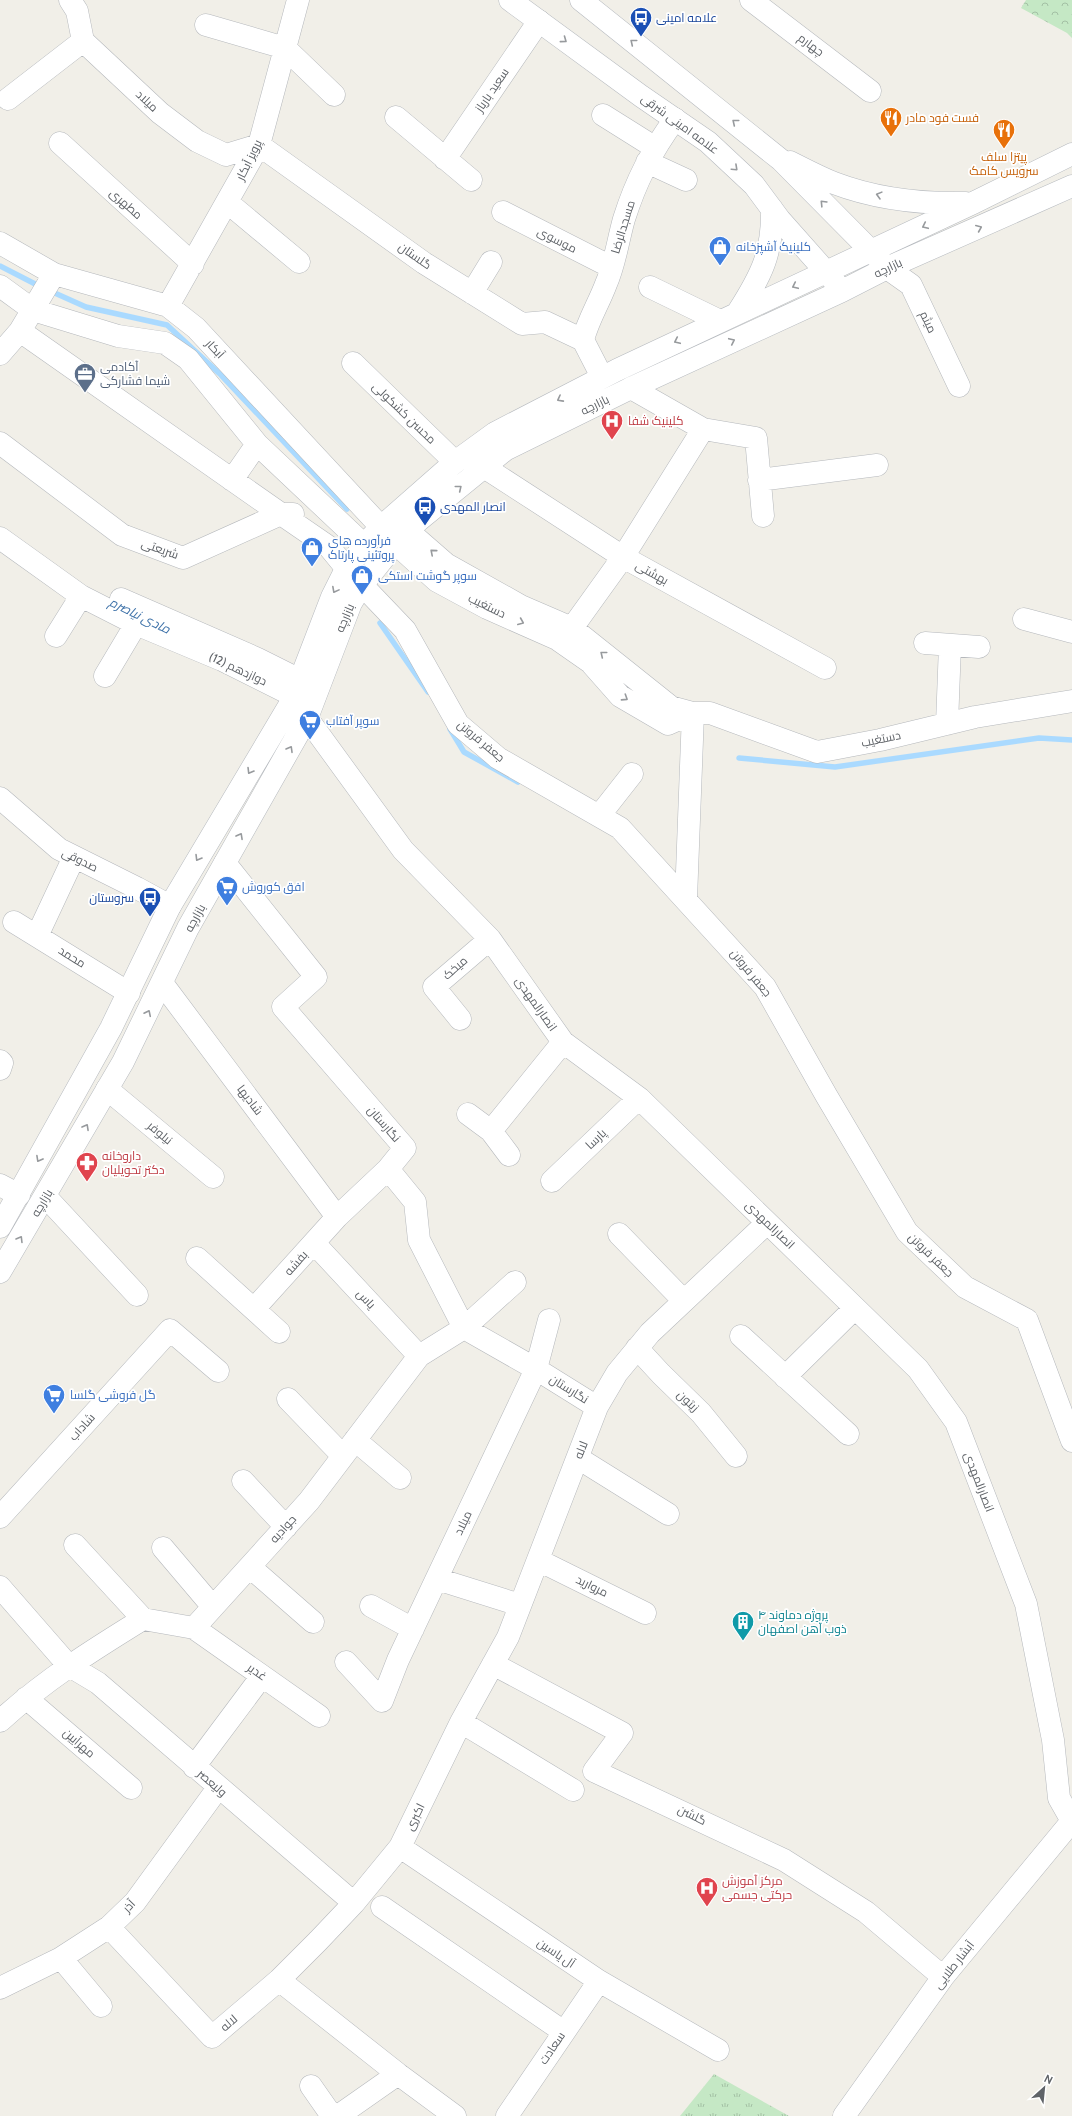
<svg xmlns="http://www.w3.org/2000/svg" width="1072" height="2116" viewBox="0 0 1072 2116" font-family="Cabin,Cairo,sans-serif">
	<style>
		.grass { fill: url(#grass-tufts) }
		.park { fill: url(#park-crowns) }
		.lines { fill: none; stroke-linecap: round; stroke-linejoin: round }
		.stream { stroke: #aadaff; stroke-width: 5.5 }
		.minor-casing { stroke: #b5b8bc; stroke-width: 23 }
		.secondary-casing { stroke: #b6babf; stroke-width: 23 }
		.minor { stroke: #fff; stroke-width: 22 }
		.secondary { stroke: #fff; stroke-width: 22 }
		.oneway { stroke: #979a9d }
		.labels { text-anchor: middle; stroke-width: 3.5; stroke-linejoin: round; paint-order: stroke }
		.transit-label { font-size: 12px; fill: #164399; stroke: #fff; text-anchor: start }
		.street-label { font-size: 12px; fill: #5f6368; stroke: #fff }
		.food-label { font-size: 12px; fill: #c56008; stroke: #fff; text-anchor: start }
		.shop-label { font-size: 12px; fill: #366cbe; stroke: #fff; text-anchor: start }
		.service-label { font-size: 12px; fill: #4e5e75; stroke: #fff; text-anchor: start }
		.health-label { font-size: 12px; fill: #be3a42; stroke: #fff; text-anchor: start }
		.culture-label { font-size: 12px; fill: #0d838f; stroke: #fff; text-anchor: start }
		.water-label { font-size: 13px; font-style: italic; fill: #4174aa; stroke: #fff }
	</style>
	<defs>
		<pattern id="grass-tufts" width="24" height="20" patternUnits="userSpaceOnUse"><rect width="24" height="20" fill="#c5e8c5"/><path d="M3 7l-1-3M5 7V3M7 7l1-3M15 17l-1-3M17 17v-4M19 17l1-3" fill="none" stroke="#a3c0a4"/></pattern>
		<pattern id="park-crowns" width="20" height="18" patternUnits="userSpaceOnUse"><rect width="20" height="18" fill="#c5e8c5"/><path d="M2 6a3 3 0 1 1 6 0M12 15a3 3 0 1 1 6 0" fill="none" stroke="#a3c0a4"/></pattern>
	</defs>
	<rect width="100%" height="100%" fill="#f1efe8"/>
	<path class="grass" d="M714,2074l75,42h-109z"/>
	<path class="park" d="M1026,0h46v38l-5,-5 -46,-25z"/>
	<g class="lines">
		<path class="stream" d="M0,266l41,21
			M48,290l38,17 81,18 54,50 126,134
			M380,623l48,69
			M450,729l14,23 54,30
			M739,758l96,9 204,-29 33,2"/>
		<g class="minor-casing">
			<path id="minor" d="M70,0l7,11 6,30 77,72 37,28 29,14 33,-10 165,118 98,61 23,-2 38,18
				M751,0l119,91
				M206,25l79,23 49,47
				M8,99l75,-58
				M603,115l51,32
				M396,117l75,63
				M60,143l133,121
				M445,159l94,-138
				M647,162l39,18
				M227,202l72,60
				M503,212l108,55
				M0,243l54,31 114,32 28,22 185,199
				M887,268l24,17 48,101
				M0,286l33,24 85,26 47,7 23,16 69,85 107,101
				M650,287l70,34
				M472,293l19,-31
				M168,306l91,-161 39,-145
				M20,331l261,183h12
				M583,340c5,-20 16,-37 23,-56 9,-20 12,-44 18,-65 12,-38 27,-67 51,-100
				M583,340l19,37
				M0,354l20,-23 34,-57
				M353,363l102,99
				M631,388l72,41 53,9 7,78
				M0,443l122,92 61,23 98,-44 48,33 18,22
				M484,467l139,90 202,111
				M232,480l25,-36
				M759,480l118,-15
				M0,538l81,58 55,28 86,36 70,35 5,-7 1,-9 -40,-20 -137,-60
				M362,585l43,45 53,94 40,34 122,70 145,159 61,108 81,137 58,55 62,33 45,121
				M1024,619l48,13
				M572,628l51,-71 80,-128
				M56,636l25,-40
				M925,643l54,4
				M105,676l31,-52
				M693,713l-25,11 -48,-28 -30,-34 -33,-23 -70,-31 -50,-27 -32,-29 -6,-13 16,-2 31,27 75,42 51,22 99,79 22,6h17l107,39 63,-12 95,-23 97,-16
				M307,718l96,132 87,89 73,103 76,56 279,271 38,53 70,182 27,136 6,58 13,23
				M947,724l3,-79
				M0,798l59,51 78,39 33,18
				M599,816l33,-42
				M225,863l91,114 -33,30 122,141 -17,21 27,33 4,38 45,88 72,41 61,38
				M686,899l7,-186
				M14,922l115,71
				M37,936l37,-79
				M162,983l175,234
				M460,1019l-26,-32 56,-48
				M0,1061l2,2 -2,6
				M107,1089l106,88
				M468,1114l23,17 18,24
				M491,1131l72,-89
				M552,1181l87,-83
				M0,1185l19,10
				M46,1197l91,98
				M619,1234l65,67
				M314,1243l105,113
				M197,1258l82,74
				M254,1309l83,-92 51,-48
				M741,1336l107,98
				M637,1348l24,26 40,39 35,43
				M785,1377l70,-69
				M288,1399l55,57
				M355,1440l45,38
				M578,1458l90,56
				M243,1481l43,46
				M0,1517l170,-187 48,41
				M75,1545l68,74
				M163,1548l50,59
				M538,1560l107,53
				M250,1567l63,55
				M437,1579l83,26
				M0,1587l68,78 30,18 256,220
				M371,1606l42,23
				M194,1628l125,88
				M346,1662l36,39 16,-41 138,-291 13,-49
				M493,1664l129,69 -28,38 190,89 82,52 77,65
				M26,1698l105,90
				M0,1721c45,-41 91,-70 143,-102l51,9 115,-127 110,-145 45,-28 51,-46
				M461,1722l112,68
				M194,1767l68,-91
				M400,1847l199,134 119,69
				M382,1907l182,125
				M109,1927l103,110 67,-57 39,-39 36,-38 46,-56 61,-125 47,-85 89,-230 20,-34 33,-40 117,-110
				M279,1980l119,94 57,42
				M0,1988l61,-30
				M101,2006l-40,-48 48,-31 26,-25 83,-114
				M311,2086l21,30
				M338,2116l60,-42
				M507,2116l92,-135
				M844,2116l99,-139 129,-156"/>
		</g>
		<g class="secondary-casing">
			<path id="secondary" d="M510,0l131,96 67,46 46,43 26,35 55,62
				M581,0l200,160 99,100
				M790,162c14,7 29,15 44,21 42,16 88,21 132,20
				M738,312c23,-36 35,-59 34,-103
				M0,1227l111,-199 59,-122 122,-205 40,-104 11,-22 21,-30 17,-18 74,-65 40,-29 122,-63 356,-167 99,-49
				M0,1272l123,-210 65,-134 119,-210 44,-115 11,-18 37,-46 20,-19 86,-70 126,-62 211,-97 45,-23 185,-82"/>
		</g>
		<use href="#minor" class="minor"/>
		<use href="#secondary" class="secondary"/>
	</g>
	<defs><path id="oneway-chevron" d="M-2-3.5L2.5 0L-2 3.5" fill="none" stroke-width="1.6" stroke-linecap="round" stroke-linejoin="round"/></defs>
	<g class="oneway">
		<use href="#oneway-chevron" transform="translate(564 40) rotate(36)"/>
		<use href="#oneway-chevron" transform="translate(633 42) rotate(-141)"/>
		<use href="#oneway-chevron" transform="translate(735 122) rotate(-141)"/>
		<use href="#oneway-chevron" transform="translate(735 168) rotate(43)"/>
		<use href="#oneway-chevron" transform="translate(879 195) rotate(-165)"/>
		<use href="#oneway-chevron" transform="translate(823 203) rotate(-134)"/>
		<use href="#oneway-chevron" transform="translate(925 226) rotate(155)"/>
		<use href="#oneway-chevron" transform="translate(979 228) rotate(-23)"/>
		<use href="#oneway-chevron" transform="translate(795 286) rotate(155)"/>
		<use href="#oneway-chevron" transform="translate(677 341) rotate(155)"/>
		<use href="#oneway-chevron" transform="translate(732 341) rotate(-25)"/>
		<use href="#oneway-chevron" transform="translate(560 399) rotate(152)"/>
		<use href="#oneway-chevron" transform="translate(459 488) rotate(-39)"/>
		<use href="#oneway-chevron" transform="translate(433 552) rotate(-139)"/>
		<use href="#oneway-chevron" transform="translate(335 590) rotate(118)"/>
		<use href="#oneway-chevron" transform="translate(521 622) rotate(23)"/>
		<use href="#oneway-chevron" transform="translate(603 654) rotate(-141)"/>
		<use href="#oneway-chevron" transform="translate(625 698) rotate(33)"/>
		<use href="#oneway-chevron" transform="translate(290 749) rotate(-60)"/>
		<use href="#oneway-chevron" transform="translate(250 771) rotate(121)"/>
		<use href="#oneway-chevron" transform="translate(240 836) rotate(-61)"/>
		<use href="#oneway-chevron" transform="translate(198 858) rotate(121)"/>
		<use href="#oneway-chevron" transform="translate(148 1013) rotate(-64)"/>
		<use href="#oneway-chevron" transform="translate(86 1127) rotate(-61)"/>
		<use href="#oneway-chevron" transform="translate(39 1159) rotate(119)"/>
		<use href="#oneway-chevron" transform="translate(20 1239) rotate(-59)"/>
	</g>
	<defs>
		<g id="bus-pin" transform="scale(1.15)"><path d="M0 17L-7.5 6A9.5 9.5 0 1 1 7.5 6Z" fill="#1a4fb4" stroke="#fff"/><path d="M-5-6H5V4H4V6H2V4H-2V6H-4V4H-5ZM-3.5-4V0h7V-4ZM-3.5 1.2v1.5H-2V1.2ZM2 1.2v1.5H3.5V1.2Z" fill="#fff"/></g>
		<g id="restaurant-pin" transform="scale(1.15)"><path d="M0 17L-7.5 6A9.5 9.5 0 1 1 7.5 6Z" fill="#e8710a" stroke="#fff"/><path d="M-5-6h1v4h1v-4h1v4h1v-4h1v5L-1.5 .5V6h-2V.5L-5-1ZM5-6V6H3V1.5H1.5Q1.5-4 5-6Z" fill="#fff"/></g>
		<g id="shop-pin" transform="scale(1.15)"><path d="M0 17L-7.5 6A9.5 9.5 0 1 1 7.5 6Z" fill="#3f7fe0" stroke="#fff"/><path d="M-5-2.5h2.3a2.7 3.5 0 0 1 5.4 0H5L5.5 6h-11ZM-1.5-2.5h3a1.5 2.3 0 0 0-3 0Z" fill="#fff"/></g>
		<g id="office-pin" transform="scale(1.15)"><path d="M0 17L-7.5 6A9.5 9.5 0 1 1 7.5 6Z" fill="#5c6f8a" stroke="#fff"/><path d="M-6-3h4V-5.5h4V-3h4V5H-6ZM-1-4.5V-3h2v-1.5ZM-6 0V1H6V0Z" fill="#fff"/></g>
		<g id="hospital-pin" transform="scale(1.15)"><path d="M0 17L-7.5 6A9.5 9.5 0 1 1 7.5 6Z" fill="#e0444e" stroke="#fff"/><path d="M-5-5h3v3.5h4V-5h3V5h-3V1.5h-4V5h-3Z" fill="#fff"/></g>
		<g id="supermarket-pin" transform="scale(1.15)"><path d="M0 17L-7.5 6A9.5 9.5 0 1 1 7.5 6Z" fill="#3f7fe0" stroke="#fff"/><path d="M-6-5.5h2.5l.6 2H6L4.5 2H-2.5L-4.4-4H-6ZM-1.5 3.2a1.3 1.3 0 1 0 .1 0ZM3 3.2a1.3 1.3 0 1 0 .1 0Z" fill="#fff"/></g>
		<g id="pharmacy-pin" transform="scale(1.15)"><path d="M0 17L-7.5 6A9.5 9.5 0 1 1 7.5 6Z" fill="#e0444e" stroke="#fff"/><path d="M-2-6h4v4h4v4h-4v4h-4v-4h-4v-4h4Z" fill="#fff"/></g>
		<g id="building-pin" transform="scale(1.15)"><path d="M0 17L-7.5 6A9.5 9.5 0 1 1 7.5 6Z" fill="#0f9aa8" stroke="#fff"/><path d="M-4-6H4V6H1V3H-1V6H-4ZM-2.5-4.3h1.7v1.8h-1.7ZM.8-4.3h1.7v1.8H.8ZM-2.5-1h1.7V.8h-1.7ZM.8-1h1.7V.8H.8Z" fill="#fff"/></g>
	</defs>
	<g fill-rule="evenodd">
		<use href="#bus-pin" x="641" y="18"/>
		<use href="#restaurant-pin" x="891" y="118"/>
		<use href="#restaurant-pin" x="1004" y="130"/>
		<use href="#shop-pin" x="720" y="247"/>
		<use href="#office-pin" x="85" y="374"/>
		<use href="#hospital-pin" x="612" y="421"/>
		<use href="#bus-pin" x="425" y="507"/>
		<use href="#shop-pin" x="312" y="548"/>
		<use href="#shop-pin" x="362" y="576"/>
		<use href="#supermarket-pin" x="310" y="721"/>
		<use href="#supermarket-pin" x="227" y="887"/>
		<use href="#bus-pin" x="150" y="898"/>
		<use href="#pharmacy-pin" x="87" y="1163"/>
		<use href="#supermarket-pin" x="54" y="1395"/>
		<use href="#building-pin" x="743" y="1622"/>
		<use href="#hospital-pin" x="707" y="1888"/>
	</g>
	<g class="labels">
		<g class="transit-label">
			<text x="656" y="22">علامه امینی</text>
			<text x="440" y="511">انصار المهدی</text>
			<text x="134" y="902" text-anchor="end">سروستان</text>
		</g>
		<g class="street-label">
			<text transform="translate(811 45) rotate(37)" y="4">چهارم</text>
			<text transform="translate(492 90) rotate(-56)" y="4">سعید باریاز</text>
			<text transform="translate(147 101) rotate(43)" y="4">میلاد</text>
			<text transform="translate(680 124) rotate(36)" y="4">علامه امینی شرقی</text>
			<text transform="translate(249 160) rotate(-64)" y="4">پرویز آبکار</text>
			<text transform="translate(126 204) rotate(42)" y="4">مطهری</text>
			<text transform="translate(623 227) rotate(-73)" y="4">مسجدالرضا</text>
			<text transform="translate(557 240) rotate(27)" y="4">موسوی</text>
			<text transform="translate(415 256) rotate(35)" y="4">گلستان</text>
			<text transform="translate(888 268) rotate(-25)" y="4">بازارچه</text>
			<text transform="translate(928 322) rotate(65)" y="4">میثم</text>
			<text transform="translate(215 349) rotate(47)" y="4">آبکار</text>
			<text transform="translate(595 405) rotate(-26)" y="4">بازارچه</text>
			<text transform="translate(404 413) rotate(44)" y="4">محسن کشکولی</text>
			<text transform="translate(160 549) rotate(19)" y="4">شریعتی</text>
			<text transform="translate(652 573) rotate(29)" y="4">بهشتی</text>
			<text transform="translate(487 606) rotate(26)" y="4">دستغیب</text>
			<text transform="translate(345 618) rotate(-67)" y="4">بازارچه</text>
			<text transform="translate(238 669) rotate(25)" y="4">دوازدهم (12)</text>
			<text transform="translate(881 739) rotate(-12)" y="4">دستغیب</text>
			<text transform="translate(481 741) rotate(40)" y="4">جعفر فروتن</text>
			<text transform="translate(80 860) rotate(26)" y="4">صدوقی</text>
			<text transform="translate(195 918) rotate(-61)" y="4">بازارچه</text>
			<text transform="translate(72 957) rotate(32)" y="4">محمد</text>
			<text transform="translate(455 968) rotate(-41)" y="4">میخک</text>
			<text transform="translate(751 973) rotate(51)" y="4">جعفر فروتن</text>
			<text transform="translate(536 1004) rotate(55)" y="4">انصارالمهدی</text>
			<text transform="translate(250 1100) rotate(53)" y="4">شادیها</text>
			<text transform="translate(384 1124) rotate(49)" y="4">نگارستان</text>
			<text transform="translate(160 1133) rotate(40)" y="4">نیلوفر</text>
			<text transform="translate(596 1139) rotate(-44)" y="4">پارسا</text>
			<text transform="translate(42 1203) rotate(-59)" y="4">بازارچه</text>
			<text transform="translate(770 1225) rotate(44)" y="4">انصارالمهدی</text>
			<text transform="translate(931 1255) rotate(44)" y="4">جعفر فروتن</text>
			<text transform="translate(296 1263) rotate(-48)" y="4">بفشه</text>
			<text transform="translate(366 1299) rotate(47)" y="4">یاس</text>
			<text transform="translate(569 1389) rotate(32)" y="4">نگارستان</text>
			<text transform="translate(688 1401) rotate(44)" y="4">زیتون</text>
			<text transform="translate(82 1427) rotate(-48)" y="4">شاداب</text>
			<text transform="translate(581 1450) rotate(-69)" y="4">لاله</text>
			<text transform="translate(979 1482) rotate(69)" y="4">انصارالمهدی</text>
			<text transform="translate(463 1523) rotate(-65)" y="4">میلاد</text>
			<text transform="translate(283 1529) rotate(-48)" y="4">جوادیه</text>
			<text transform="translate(592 1586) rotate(26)" y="4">مروارید</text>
			<text transform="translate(257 1672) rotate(35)" y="4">غدیر</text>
			<text transform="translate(79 1743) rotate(41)" y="4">مهرآیین</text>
			<text transform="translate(212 1783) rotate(41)" y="4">ولیعصر</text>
			<text transform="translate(692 1815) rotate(26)" y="4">گلشن</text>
			<text transform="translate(415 1817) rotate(-64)" y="4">اکبری</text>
			<text transform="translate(129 1906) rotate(-46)" y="4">آذر</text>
			<text transform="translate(556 1953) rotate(34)" y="4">آل یاسین</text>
			<text transform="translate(954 1965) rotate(-52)" y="4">آبشار طلایی</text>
			<text transform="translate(229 2023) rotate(-41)" y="4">لاله</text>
			<text transform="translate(552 2048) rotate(-56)" y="4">سعادت</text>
		</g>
		<g class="food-label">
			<text x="906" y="122">فست فود مادر</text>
			<text x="1004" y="161" text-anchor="middle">پیتزا سلف<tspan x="1004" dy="14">سرویس کامک</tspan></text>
		</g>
		<g class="shop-label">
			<text x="736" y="251">کلینیک آشپزخانه</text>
			<text x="328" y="545">فرآورده های<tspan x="328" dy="14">پروتئینی پارتاک</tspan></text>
			<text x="378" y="580">سوپر گوشت استکی</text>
			<text x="326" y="725">سوپر آفتاب</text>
			<text x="242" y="891">افق کوروش</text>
			<text x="70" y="1399">گل فروشی گلسا</text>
		</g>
		<g class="service-label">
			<text x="100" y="371">آکادمی<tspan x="100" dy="14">شیما فشارکی</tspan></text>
		</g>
		<g class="health-label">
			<text x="628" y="425">کلینیک شفا</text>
			<text x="102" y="1160">داروخانه<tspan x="102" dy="14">دکتر تحویلیان</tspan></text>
			<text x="722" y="1885">مرکز آموزش<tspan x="722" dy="14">حرکتی جسمی</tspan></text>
		</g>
		<g class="culture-label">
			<text x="758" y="1619">پروژه دماوند ۴<tspan x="758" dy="14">ذوب آهن اصفهان</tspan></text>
		</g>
		<g class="water-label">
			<text transform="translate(140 615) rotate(26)" y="5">مادی نیاصرم</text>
		</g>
	</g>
	<g transform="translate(1044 2088) rotate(27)" stroke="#ffffff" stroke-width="3" paint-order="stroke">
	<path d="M0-3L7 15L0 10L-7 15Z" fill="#5f6368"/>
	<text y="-6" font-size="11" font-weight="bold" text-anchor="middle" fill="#5f6368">N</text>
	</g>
</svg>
